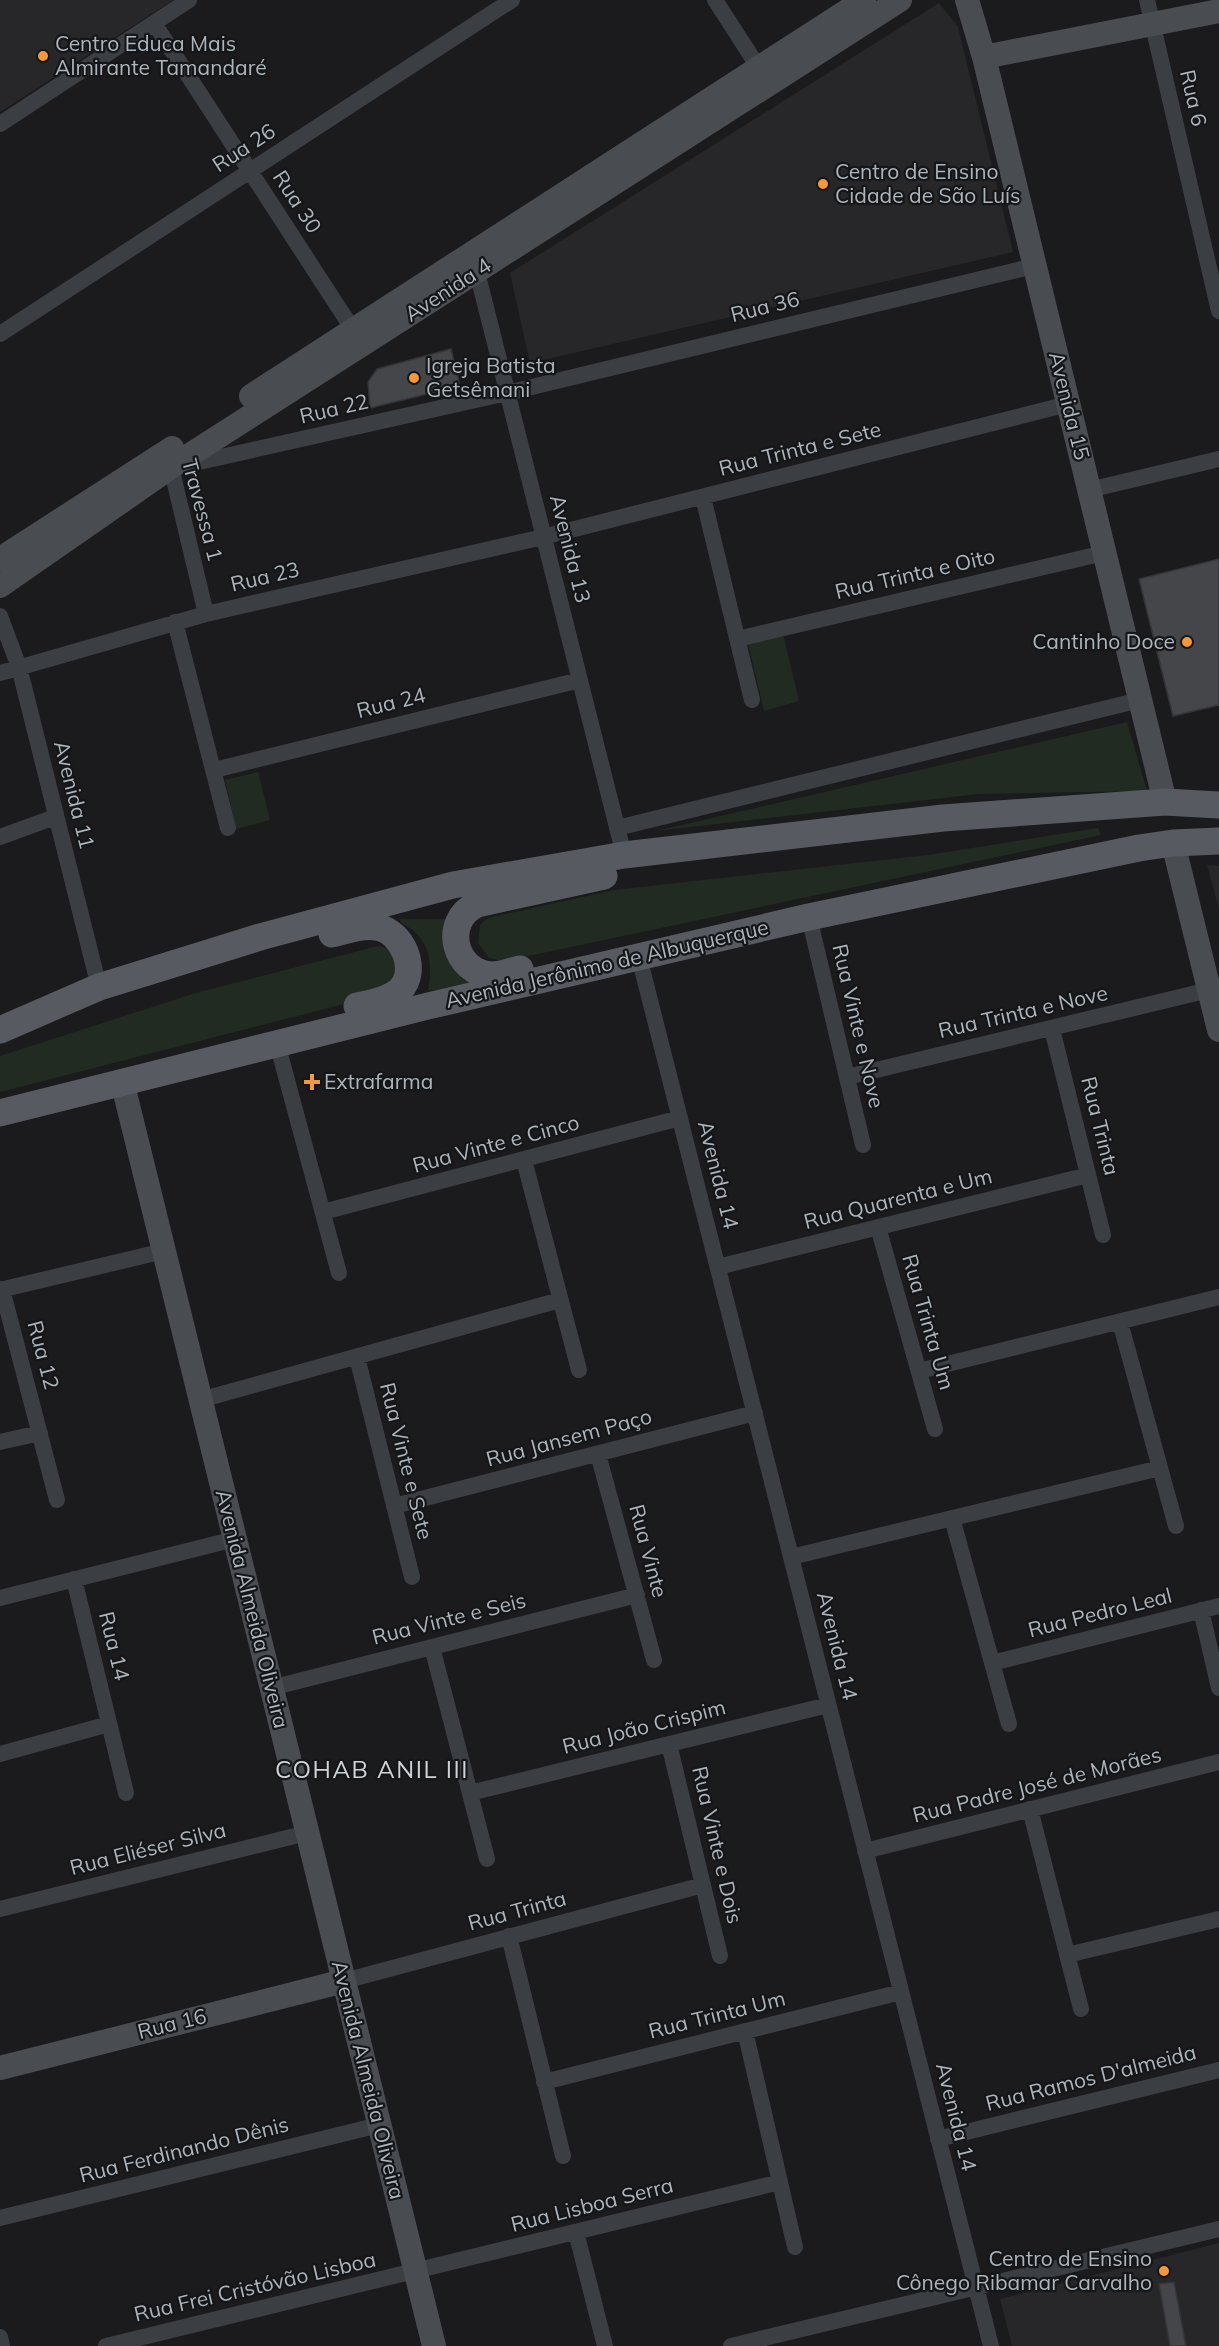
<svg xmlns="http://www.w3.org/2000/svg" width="1219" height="2346" viewBox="0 0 1219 2346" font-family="Mulish,sans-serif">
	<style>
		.built { fill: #27272a }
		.green { fill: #222b22 }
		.building { fill: #45464a; stroke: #353539; stroke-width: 1.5 }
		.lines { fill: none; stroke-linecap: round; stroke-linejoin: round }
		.street { stroke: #3b3e42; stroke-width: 16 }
		.secondary { stroke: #494d52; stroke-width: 24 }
		.primary { stroke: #575b61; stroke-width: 27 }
		.poi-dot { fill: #f3983c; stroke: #151618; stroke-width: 2 }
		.labels { text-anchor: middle; stroke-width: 4.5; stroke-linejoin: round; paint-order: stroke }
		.poi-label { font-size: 21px; fill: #adb4bc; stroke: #151618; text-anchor: start }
		.street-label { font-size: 21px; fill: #adb4bc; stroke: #151618 }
		.quarter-label { font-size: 24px; letter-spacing: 1.5px; fill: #ced3d8; stroke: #151618 }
	</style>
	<rect width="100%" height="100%" fill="#1b1b1d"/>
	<path class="built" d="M0,0h173l-173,112z
		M939,3l19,24 55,225 -483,111 -20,-90z
		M1207,865l12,1v43z
		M1219,2243v103h-207l-12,-47z"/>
	<path class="green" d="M783,634l16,67 -35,10 -16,-67z
		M1127,722l20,69 -169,3 -322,37z
		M258,772l12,48 -34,9 -11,-49z
		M1098,828l3,7 -597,126 -15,-3 -11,-15 2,-18 8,-7 126,-28 314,-35z
		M399,919h47l25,67 -43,5c4,-23 4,-44 -15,-61 -6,-4 -11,-5 -14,-11z
		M378,946l8,2 12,10 -7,34 -391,100v-36l196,-63z"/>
	<path class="building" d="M451,349l9,37 -90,22 -2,-26 9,-13z
		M1219,559v146l-46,11 -34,-137z
		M1174,2282l12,64h-16l-11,-62z"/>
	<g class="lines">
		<path class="street" d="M715,0l49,76
			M1147,0l72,311
			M154,23l205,316
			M0,124l189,-124
			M472,263l5,9 147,583
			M0,334l512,-334
			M166,458l5,9 35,147
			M181,466l326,-73 527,-127
			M1089,490l130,-31
			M703,497l49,203
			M0,616l19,51 80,320
			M175,622l53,206
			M737,639l367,-86
			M0,673l206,-59 337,-77 525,-133
			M214,770l366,-90
			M617,828l523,-128
			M0,837l55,-20
			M809,917l54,228
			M639,957l352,1389
			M1052,1029l51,206
			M277,1043l62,230
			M847,1077l362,-87
			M524,1160l55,210
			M323,1212l357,-94
			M878,1227l57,202
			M718,1267l370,-92
			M2,1289l55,211
			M0,1290l164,-39
			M1120,1322l56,204
			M357,1357l55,220
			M919,1371l300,-74
			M200,1400l360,-100
			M0,1442l40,-9
			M598,1454l56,206
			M394,1506l361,-93
			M952,1518l57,206
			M791,1557l369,-89
			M74,1579l52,214
			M0,1598l235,-59
			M1201,1610l18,78
			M432,1647l55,212
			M992,1663l227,-57
			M271,1688l366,-93
			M669,1744l51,212
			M0,1754l109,-30
			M470,1793l358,-88
			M1030,1809l51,200
			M865,1851l354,-89
			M0,1909l307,-76
			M509,1936l54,220
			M1067,1955l152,-36
			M344,1981l359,-96
			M745,2031l50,216
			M544,2082l357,-90
			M938,2139l281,-69
			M0,2218l379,-93
			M576,2232l29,114
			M0,2337l2,9
			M106,2346l674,-164
			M731,2346l488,-117"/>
		<path class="secondary" d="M967,0l17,57 181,745
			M984,57l235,-46
			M251,396l613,-396
			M0,559l172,-111
			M0,586l171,-119 729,-467
			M1173,843l46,187
			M122,1081l312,1265
			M0,2068l344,-87"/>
		<path class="primary" d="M332,934c15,-4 30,-9 45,-7 26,5 42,43 23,63 -11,10 -29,13 -43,16
			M520,969c-9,2 -19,6 -28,6 -38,-2 -51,-54 -15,-71l127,-28
			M0,1030l99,-43 161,-50 193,-52 171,-30 319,-37 222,-16 54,3
			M0,1113l428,-107 381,-89 330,-69 34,-5 46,-2"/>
	</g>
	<g class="poi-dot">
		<circle cx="43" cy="56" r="6"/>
		<circle cx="823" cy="184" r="6"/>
		<circle cx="414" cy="378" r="6"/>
		<circle cx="1187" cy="642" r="6"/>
		<path d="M309 1073h6v6h6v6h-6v6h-6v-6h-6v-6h6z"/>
		<circle cx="1164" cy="2271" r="6"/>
	</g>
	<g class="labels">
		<g class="poi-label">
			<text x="55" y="51">Centro Educa Mais<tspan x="55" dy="24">Almirante Tamandaré</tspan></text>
			<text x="835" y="179">Centro de Ensino<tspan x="835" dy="24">Cidade de São Luís</tspan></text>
			<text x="426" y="373">Igreja Batista<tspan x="426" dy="24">Getsêmani</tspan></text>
			<text x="1175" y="649" text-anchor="end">Cantinho Doce</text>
			<text x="324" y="1089">Extrafarma</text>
			<text x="1152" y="2266" text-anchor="end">Centro de Ensino<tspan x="1152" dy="24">Cônego Ribamar Carvalho</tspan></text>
		</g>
		<g class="street-label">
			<text transform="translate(1193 98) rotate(77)" y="7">Rua 6</text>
			<text transform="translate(244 148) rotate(-33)" y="7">Rua 26</text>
			<text transform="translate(297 202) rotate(57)" y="7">Rua 30</text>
			<text transform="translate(448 290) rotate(-33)" y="7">Avenida 4</text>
			<text transform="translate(765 307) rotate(-14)" y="7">Rua 36</text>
			<text transform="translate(1069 406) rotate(76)" y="7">Avenida 15</text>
			<text transform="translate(334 409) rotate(-13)" y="7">Rua 22</text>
			<text transform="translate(800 449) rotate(-14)" y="7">Rua Trinta e Sete</text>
			<text transform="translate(202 510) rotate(75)" y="7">Travessa 1</text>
			<text transform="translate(570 549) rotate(76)" y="7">Avenida 13</text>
			<text transform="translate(915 574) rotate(-13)" y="7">Rua Trinta e Oito</text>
			<text transform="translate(265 577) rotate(-13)" y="7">Rua 23</text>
			<text transform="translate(391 703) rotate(-14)" y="7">Rua 24</text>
			<text transform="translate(74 795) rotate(76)" y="7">Avenida 11</text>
			<text transform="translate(607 964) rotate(-13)" y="7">Avenida Jerônimo de Albuquerque</text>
			<text transform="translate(1023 1012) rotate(-13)" y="7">Rua Trinta e Nove</text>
			<text transform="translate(858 1026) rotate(77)" y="7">Rua Vinte e Nove</text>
			<text transform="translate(1100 1126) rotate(76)" y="7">Rua Trinta</text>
			<text transform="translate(496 1144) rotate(-15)" y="7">Rua Vinte e Cinco</text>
			<text transform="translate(718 1175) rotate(76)" y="7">Avenida 14</text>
			<text transform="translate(898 1199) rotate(-14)" y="7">Rua Quarenta e Um</text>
			<text transform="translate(928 1322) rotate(74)" y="7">Rua Trinta Um</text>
			<text transform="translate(43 1355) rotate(75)" y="7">Rua 12</text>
			<text transform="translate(569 1438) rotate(-15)" y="7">Rua Jansem Paço</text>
			<text transform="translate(406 1461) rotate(76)" y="7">Rua Vinte e Sete</text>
			<text transform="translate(648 1551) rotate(75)" y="7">Rua Vinte</text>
			<text transform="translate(252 1609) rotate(76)" y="7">Avenida Almeida Oliveira</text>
			<text transform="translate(1100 1613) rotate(-14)" y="7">Rua Pedro Leal</text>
			<text transform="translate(449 1619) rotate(-14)" y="7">Rua Vinte e Seis</text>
			<text transform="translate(114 1646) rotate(76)" y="7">Rua 14</text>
			<text transform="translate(837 1646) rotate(76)" y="7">Avenida 14</text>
			<text transform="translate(644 1727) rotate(-14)" y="7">Rua João Crispim</text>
			<text transform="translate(1037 1785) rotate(-14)" y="7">Rua Padre José de Morães</text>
			<text transform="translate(717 1845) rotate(77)" y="7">Rua Vinte e Dois</text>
			<text transform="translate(148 1849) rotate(-14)" y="7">Rua Eliéser Silva</text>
			<text transform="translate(517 1911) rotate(-15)" y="7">Rua Trinta</text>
			<text transform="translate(717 2015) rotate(-14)" y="7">Rua Trinta Um</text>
			<text transform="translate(172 2024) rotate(-14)" y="7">Rua 16</text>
			<text transform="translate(1091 2078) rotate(-14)" y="7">Rua Ramos D'almeida</text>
			<text transform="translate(368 2080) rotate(76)" y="7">Avenida Almeida Oliveira</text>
			<text transform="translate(956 2117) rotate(76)" y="7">Avenida 14</text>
			<text transform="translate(184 2150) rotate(-14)" y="7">Rua Ferdinando Dênis</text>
			<text transform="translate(592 2205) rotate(-14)" y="7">Rua Lisboa Serra</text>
			<text transform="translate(255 2287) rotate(-13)" y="7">Rua Frei Cristóvão Lisboa</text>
		</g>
		<g class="quarter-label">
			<text x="372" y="1778">COHAB ANIL III</text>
		</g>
	</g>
</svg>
